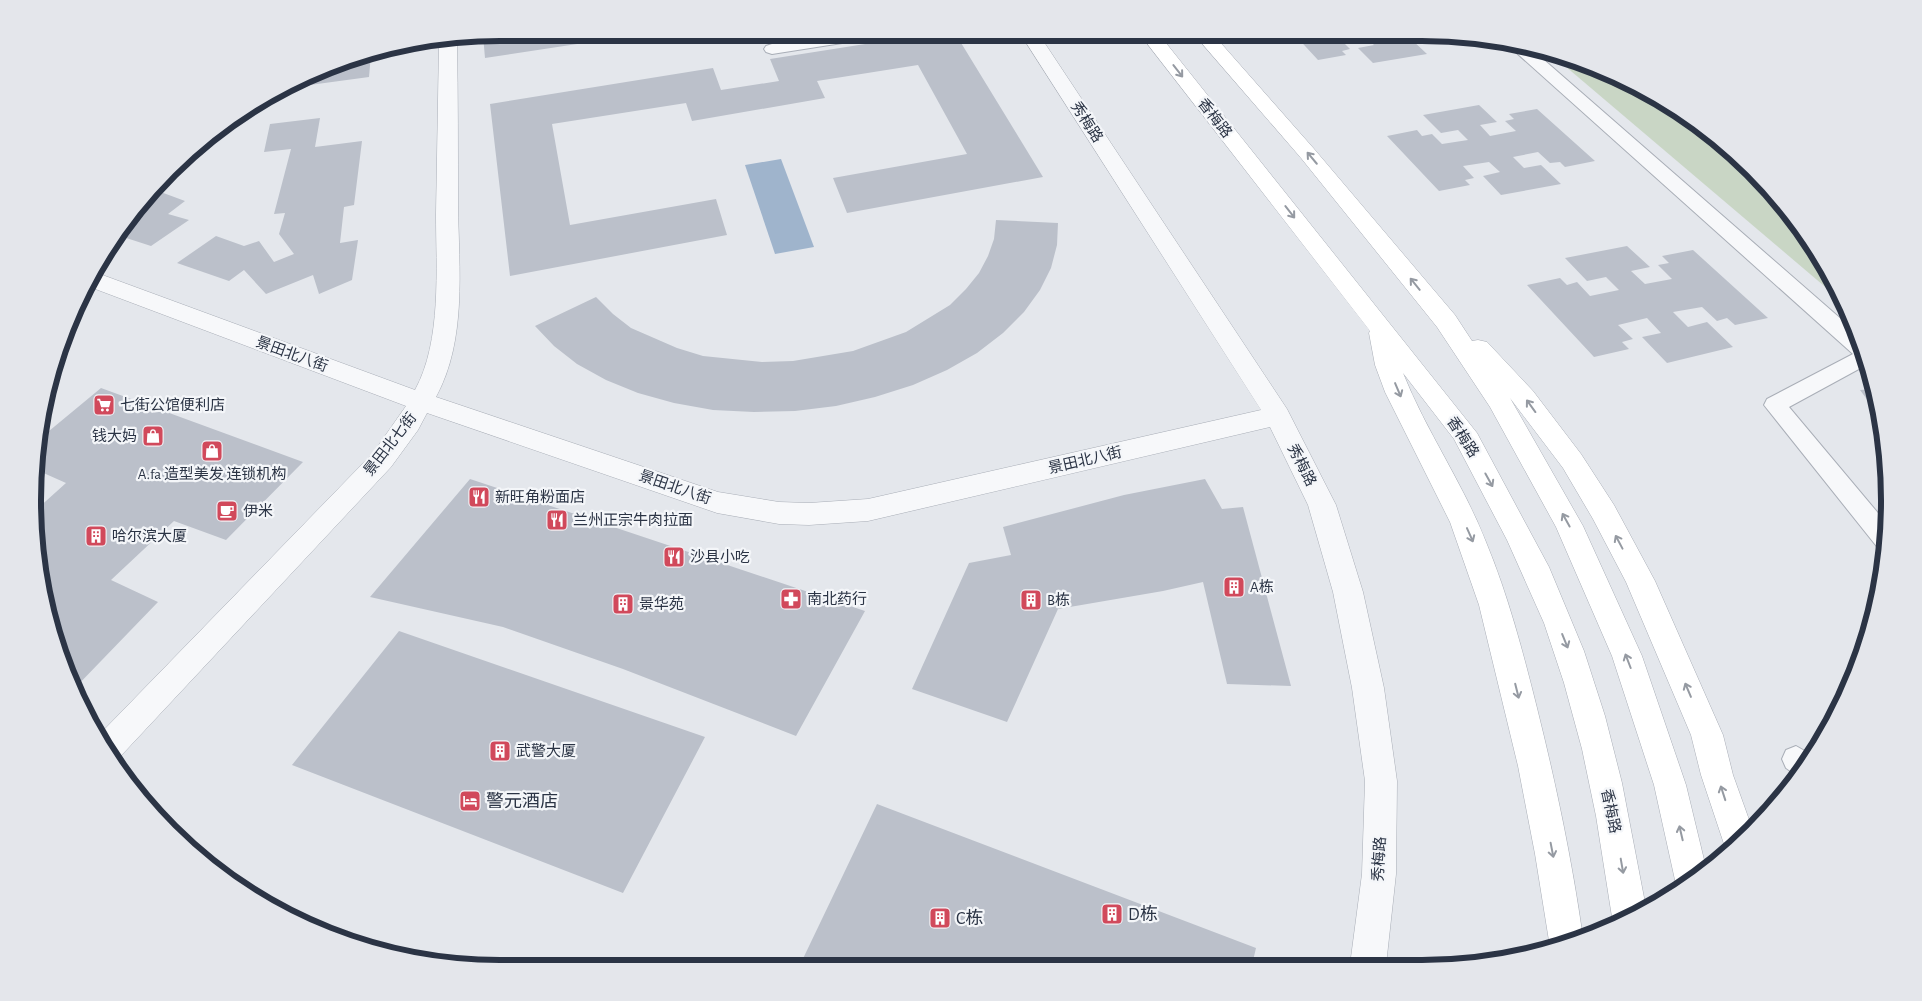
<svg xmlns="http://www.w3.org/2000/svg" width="1922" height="1001" viewBox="0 0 1922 1001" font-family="'Alegreya Sans','Noto Sans SC',sans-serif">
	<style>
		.green { fill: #c9d6c5 }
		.water { fill: #9fb4cc }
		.building { fill: #bbc0ca }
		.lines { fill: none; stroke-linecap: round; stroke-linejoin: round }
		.service-casing { stroke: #a9aeb7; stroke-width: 2 }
		.minor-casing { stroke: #a9aeb7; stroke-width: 1 }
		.secondary-casing { stroke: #a9aeb7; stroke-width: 1 }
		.service { fill: #f7f8fa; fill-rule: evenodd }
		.minor { fill: #f7f8fa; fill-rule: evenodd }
		.secondary { fill: #fff; fill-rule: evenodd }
		.oneway { stroke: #959aa2 }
		.labels { text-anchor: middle; stroke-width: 4.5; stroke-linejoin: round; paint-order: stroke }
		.street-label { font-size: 15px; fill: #2b3445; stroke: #f4f6f9 }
		.poi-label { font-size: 15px; fill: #2b3445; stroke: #f4f6f9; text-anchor: start }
		.near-poi-label { font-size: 18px; fill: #2b3445; stroke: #f4f6f9; text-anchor: start }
		.rim { fill: none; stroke: #2b3445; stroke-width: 6 }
	</style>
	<rect width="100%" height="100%" fill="#e4e7ec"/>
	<path class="green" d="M1545,49l84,32 78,48 67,63 53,75 16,35z"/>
	<path class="water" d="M781,159l33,88 -39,7 -30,-89z"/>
	<path class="building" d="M500,32l143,1v1l-158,24 -2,-23z
		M935,33h20l88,144 -196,36 -14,-35 134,-24 -49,-89 -101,16 8,17 -133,23 -6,-18 -134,21 18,101 146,-26 11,36 -217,41 -20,-172 223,-36 8,22 58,-9 -9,-22z
		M1293,33h94l8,8 16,-2 16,15 -54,9 -15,-15 16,-3 -9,-8 -23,4 8,8 -8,2 4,4 -28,5z
		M1414,33h38l7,3 -27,5 -5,-4 -8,1z
		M371,54l-2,23 -74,10 55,-30z
		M1479,105l18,17 -17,3 10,11 26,-5 -11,-10 9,-2 -5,-5 28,-5 58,52 -30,6 -5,-5 -10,1 -12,-11 -25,5 11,11 17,-3 20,19 -60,11 -18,-19 17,-4 -11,-10 -26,4 11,12 -9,2 5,5 -31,6 -52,-55 30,-6 5,6 10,-2 10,10 26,-4 -10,-10 -17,3 -18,-18z
		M320,118l-5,29 47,-6 -8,64 -10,2 -4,36 18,-3 -6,40 -33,14 -6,-19 -47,19 -22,-24 -15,11 -52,-18 39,-27 28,10 15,-5 15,21 20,-8 -15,-20 6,-21 -11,1 17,-65 -27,3 6,-28z
		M158,191l27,10 -17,13 21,6 -38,26 -34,-11z
		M996,220l62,3 -1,22 -6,23 -11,22 -16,22 -21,21 -26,20 -30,17 -34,15 -38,12 -39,9 -41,5 -41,1 -41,-2 -39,-7 -36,-10 -32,-13 -29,-16 -23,-18 -19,-20 61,-29 17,17 18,14 46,20 26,8 59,6 31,-1 60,-10 53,-19 44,-27 16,-16 13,-16 9,-17 6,-17z
		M1627,246l23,21 -19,4 14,13 27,-5 -14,-14 11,-2 -7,-7 31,-6 75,68 -33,7 -8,-7 -10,3 -15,-14 -29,5 15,15 19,-5 26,25 -66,16 -25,-26 19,-4 -14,-15 -29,7 15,14 -11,3 7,7 -35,8 -67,-72 33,-7 7,7 10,-3 13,14 29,-6 -13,-13 -19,4 -22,-23z
		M101,388l202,74 -77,78 -52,-19 -63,59 47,22 -85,88 -5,-10 -34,-149 2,-21 30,-27 -27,-12 4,-35z
		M1874,389l6,28 -20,-27z
		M470,479l395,132 -69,125 -173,-67 -120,-42 -133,-30z
		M1205,479l17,30 21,-2 48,179 -64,-2 -24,-102 -40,9 -105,18 -51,113 -95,-33 57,-126 42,-8 -8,-28 121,-32z
		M399,631l306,106 -82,156 -331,-128z
		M877,804l379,144 -4,17 -264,1 -19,-8 -3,8 -167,1z"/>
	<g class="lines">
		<g class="service-casing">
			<path id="service" d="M844,33h38l-2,3 -6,2 -102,16 -6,-2 -2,-3 2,-3 6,-2z
				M1509,43l19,3 329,287 8,17 3,14 -79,43 99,118 -3,25 -7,-2 -114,-143 3,-6 86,-45 -343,-307z
				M1796,746l14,8 -14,21 -10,-7 -4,-9 4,-9z"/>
		</g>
		<g class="minor-casing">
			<path id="minor" d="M1020,33h18l249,376 49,96 27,87 21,96 13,93 -1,93 -10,91h-36l12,-91 3,-93 -13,-93 -19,-96 -25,-87 -38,-78 -402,94 -59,4 -30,-1 -62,-11 -290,-100 -9,17 -27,37 -274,293 -5,1 -14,-25 275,-283 33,-47 -316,-119 7,-14 318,117c27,-49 21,-122 21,-176 1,-57 2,-114 3,-171l18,-2c1,55 1,110 1,165 1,63 9,134 -22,191l282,95 61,10 30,1 59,-4 393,-89z"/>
		</g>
		<g class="secondary-casing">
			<path id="secondary" d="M1139,33h19l319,400 72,134 35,84 21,65 17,67 24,125 -30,17 -4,-8 -16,-101 -14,-67 -18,-66 -20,-60 -37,-83 -53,-101 -51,-66c23,58 60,110 83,169 22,53 37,110 51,166 19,76 35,152 46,230l-33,9 -15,-93 -17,-88 -39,-161 -29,-83 -65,-130 -10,-27 -6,-32 1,-2z
				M1193,33h19l103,117 140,165 17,26 6,-1 9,2 46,49 48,63 33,51 41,76 68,154 10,40 19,53 -26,22 -25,-75 -10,-40 -65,-153 -33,-63 -30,-51 -53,-70 73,128 59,130 44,129 20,83 -24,21 -3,2 -4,-11 -21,-95 -42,-129 -56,-129 -66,-120 -53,-80 -136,-169z"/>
		</g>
		<use href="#service" class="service"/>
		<use href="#minor" class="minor"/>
		<use href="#secondary" class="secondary"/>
	</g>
	<defs><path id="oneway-shaft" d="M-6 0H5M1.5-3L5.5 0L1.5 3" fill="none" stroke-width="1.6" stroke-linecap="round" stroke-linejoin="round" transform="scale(1.25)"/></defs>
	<g class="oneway">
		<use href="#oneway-shaft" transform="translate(1178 71) rotate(52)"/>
		<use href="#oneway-shaft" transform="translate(1312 158) rotate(-130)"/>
		<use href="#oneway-shaft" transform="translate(1290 212) rotate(52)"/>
		<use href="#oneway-shaft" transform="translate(1415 284) rotate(-129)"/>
		<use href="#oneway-shaft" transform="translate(1398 390) rotate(67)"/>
		<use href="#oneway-shaft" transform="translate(1531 406) rotate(-126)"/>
		<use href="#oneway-shaft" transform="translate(1489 480) rotate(61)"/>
		<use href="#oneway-shaft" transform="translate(1566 520) rotate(-119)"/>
		<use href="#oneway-shaft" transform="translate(1470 535) rotate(66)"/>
		<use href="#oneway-shaft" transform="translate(1619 542) rotate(-118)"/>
		<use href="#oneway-shaft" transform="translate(1565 641) rotate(68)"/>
		<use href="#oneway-shaft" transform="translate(1628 661) rotate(-111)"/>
		<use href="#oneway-shaft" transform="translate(1688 690) rotate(-113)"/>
		<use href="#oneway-shaft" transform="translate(1517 691) rotate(76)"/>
		<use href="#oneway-shaft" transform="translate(1723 793) rotate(-108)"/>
		<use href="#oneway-shaft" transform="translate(1681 833) rotate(-103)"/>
		<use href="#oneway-shaft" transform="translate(1552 850) rotate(79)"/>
		<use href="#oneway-shaft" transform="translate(1622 866) rotate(80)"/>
	</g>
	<defs>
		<g id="supermarket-square" transform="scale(1.125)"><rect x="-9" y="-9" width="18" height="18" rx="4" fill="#d1495b" stroke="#f4f6f9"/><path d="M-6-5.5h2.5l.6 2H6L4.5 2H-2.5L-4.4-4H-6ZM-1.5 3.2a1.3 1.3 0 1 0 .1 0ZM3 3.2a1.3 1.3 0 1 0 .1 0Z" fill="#fff"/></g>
		<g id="shop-square" transform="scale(1.125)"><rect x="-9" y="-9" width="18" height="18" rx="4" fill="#d1495b" stroke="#f4f6f9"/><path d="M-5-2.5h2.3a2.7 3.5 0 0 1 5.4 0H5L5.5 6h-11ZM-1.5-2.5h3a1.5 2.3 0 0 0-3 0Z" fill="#fff"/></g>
		<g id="restaurant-square" transform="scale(1.125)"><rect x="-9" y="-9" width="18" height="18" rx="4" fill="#d1495b" stroke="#f4f6f9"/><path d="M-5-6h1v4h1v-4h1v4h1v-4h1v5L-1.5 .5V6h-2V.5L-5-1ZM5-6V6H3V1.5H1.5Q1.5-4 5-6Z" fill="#fff"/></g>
		<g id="cafe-square" transform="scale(1.125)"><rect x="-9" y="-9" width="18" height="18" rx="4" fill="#d1495b" stroke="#f4f6f9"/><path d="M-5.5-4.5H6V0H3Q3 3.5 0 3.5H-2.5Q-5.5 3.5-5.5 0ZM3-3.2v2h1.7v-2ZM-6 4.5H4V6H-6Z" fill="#fff"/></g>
		<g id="building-square" transform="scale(1.125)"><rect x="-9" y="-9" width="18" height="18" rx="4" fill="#d1495b" stroke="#f4f6f9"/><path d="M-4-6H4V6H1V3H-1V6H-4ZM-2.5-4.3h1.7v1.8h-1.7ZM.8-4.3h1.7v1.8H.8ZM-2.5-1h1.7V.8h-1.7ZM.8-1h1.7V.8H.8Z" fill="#fff"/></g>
		<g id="pharmacy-square" transform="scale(1.125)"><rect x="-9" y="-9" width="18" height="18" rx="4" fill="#d1495b" stroke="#f4f6f9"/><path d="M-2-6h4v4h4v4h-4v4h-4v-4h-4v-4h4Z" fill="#fff"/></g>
		<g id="hotel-square" transform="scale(1.125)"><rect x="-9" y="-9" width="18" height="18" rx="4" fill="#d1495b" stroke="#f4f6f9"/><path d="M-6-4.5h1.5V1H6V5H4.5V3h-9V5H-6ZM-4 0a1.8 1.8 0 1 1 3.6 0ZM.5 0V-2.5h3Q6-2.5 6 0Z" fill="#fff"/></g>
	</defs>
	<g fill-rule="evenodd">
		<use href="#supermarket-square" x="104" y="405"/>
		<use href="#shop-square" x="153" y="436"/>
		<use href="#shop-square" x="212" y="451"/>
		<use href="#restaurant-square" x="479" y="497"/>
		<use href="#cafe-square" x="227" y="511"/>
		<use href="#restaurant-square" x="557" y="520"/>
		<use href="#building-square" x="96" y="536"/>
		<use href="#restaurant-square" x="674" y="557"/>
		<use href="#building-square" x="1234" y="587"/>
		<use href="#pharmacy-square" x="791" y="599"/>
		<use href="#building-square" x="1031" y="600"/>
		<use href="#building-square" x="623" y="604"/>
		<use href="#building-square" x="500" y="751"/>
		<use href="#hotel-square" x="470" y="801"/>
		<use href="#building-square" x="1112" y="914"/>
		<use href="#building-square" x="940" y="918"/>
	</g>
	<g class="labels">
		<g class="street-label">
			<text transform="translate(1215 118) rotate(52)" y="5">香梅路</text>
			<text transform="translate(1087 122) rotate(57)" y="5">秀梅路</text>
			<text transform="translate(292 354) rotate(20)" y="5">景田北八街</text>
			<text transform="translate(1463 437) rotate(57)" y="5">香梅路</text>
			<text transform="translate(390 444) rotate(-52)" y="5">景田北七街</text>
			<text transform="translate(1085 460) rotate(-13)" y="5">景田北八街</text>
			<text transform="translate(1302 465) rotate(63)" y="5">秀梅路</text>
			<text transform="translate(675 487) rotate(19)" y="5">景田北八街</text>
			<text transform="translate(1611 811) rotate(78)" y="5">香梅路</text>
			<text transform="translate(1379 859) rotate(-87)" y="5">秀梅路</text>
		</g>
		<g class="poi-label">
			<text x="120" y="410">七街公馆便利店</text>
			<text x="137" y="441" text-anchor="end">钱大妈</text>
			<text x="212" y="479" text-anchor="middle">A.fa 造型美发 连锁机构</text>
			<text x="495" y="502">新旺角粉面店</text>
			<text x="243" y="516">伊米</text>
			<text x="573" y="525">兰州正宗牛肉拉面</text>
			<text x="112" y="541">哈尔滨大厦</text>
			<text x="690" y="562">沙县小吃</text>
			<text x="1250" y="592">A栋</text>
			<text x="807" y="604">南北药行</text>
			<text x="1047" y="605">B栋</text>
			<text x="639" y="609">景华苑</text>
			<text x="516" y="756">武警大厦</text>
		</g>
		<g class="near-poi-label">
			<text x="486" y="807">警元酒店</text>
			<text x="1128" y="920">D栋</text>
			<text x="956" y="924">C栋</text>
		</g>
	</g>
	<path d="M0 0H1922V1001H0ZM500 41H1422A459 459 0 0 1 1881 500V501A459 459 0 0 1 1422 960H500A459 459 0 0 1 41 501V500A459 459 0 0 1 500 41Z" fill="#e4e6eb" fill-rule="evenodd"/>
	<path class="rim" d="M500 41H1422A459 459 0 0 1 1881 500V501A459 459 0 0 1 1422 960H500A459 459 0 0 1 41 501V500A459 459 0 0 1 500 41Z"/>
</svg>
